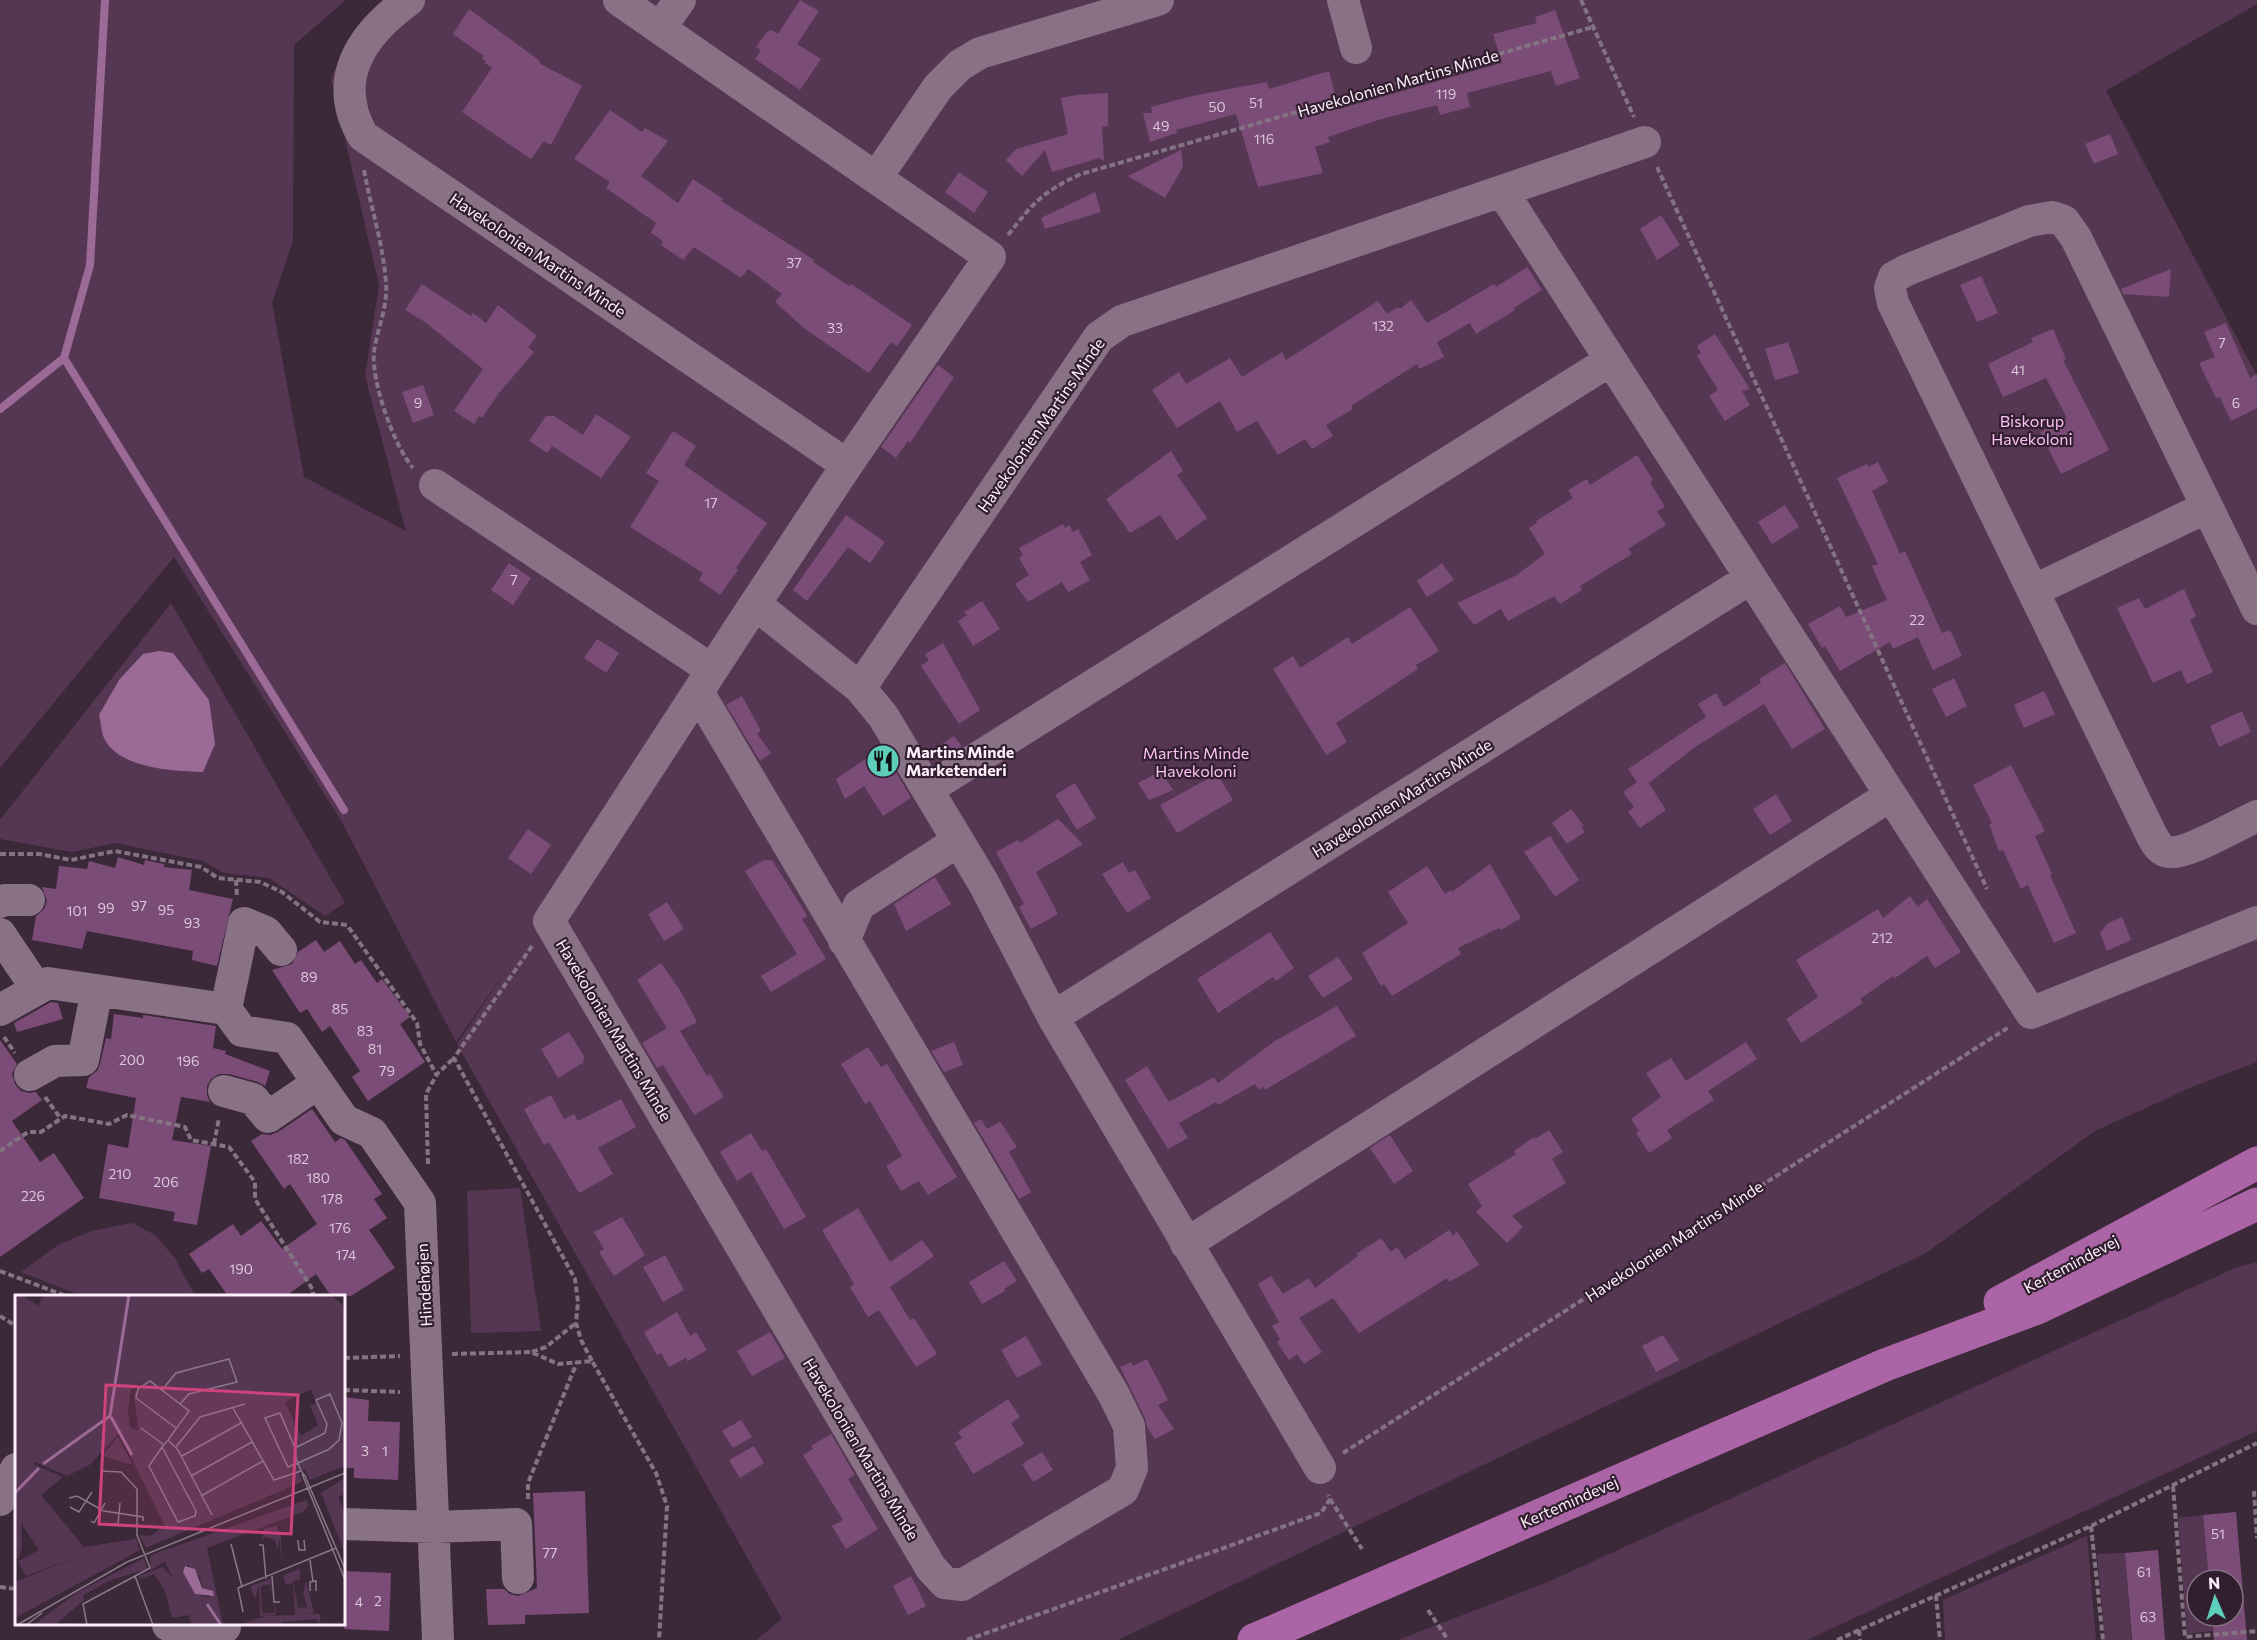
<svg xmlns="http://www.w3.org/2000/svg" width="2257" height="1640" viewBox="0 0 2257 1640" font-family="Commissioner,sans-serif">
	<style>
		.green { fill: #563753 }
		.water { fill: #9c6a97 }
		.lines { fill: none; stroke-linecap: round; stroke-linejoin: round }
		.stream { stroke: #9c6a97; stroke-width: 8 }
		.building { fill: #7b4c77 }
		.path { stroke: #847382; stroke-width: 4; stroke-dasharray: 6 3; stroke-linecap: butt }
		.minor { stroke: #897286; stroke-width: 32 }
		.major { stroke: #ab64a5; stroke-width: 33 }
		.labels { text-anchor: middle; stroke-width: 4.5; stroke-linejoin: round; paint-order: stroke }
		.number-label { font-size: 14px; fill: #dcc7da }
		.street-label { font-size: 16px; fill: #fdf0fb; stroke: #311e2f }
		.park-label { font-size: 16px; fill: #fcc1f5; stroke: #311e2f }
		.poi-label { font-size: 16px; font-weight: bold; fill: #fdf0fb; stroke: #311e2f; text-anchor: start }
		.inset-river { fill: none; stroke: #9c6a97; stroke-width: 3 }
		.inset-road { fill: none; stroke: #897887; stroke-width: 1.5 }
		.view { fill: #ce437b; fill-opacity: 0.15; stroke: #ce437b; stroke-width: 3 }
		.inset-edge { fill: none; stroke: #fdf0fb; stroke-width: 3 }
	</style>
	<rect width="100%" height="100%" fill="#3b2839"/>
	<path class="green" d="M0,0h346l-52,45 -1,196 -21,62 32,174 102,54 -41,-155 14,-91 -48,-206 14,-34 30,-34 15,-11h1867v4l-151,87 151,285v686l-65,25 -97,44 -169,122 -808,387h-362l26,-21 -325,-575 51,-76 -52,74 -114,-220 -168,-265 -174,211z
		M171,603l174,300 -20,13 -56,-38 -45,-5 -21,-12 -88,-18 -43,9 -72,-13v-19z
		M520,1188l21,143 -70,2 -4,-142z
		M132,1223l23,12 20,23 20,38h-113l-61,-24 37,-27 33,-14z
		M2257,1262v169l-450,209h-409l150,-58 689,-315z
		M2203,1515l6,65h-12v36h15l1,15 -26,3 -9,-116z
		M2087,1536l9,104h-151l-2,-40z
		M2125,1553l6,87h-26l-8,-86z"/>
	<path class="water" d="M159,651l14,2 36,47 6,44 -12,28c-29,-1 -84,-3 -99,-34 -3,-7 -3,-16 -5,-23l20,-35 24,-26z"/>
	<g class="lines">
		<path class="stream" d="M64,358l280,452
			M0,409l64,-51 26,-93 15,-265"/>
	</g>
	<path class="building" d="M800,0l19,11 -22,33 24,15 -21,31 -45,-31 6,-9 -5,-3 11,-15 4,-2 7,4z
		M469,9l71,52 -1,2 43,23 -31,59 -7,-4 -13,18 -69,-47 30,-44 -7,-5 1,-2 -4,-2 2,-3 -31,-22z
		M1555,10l25,68 -24,8 -5,-15 -84,22 3,14 -30,8 -3,-10 -59,15 -50,17 2,5 -15,5 8,26 -65,14 -22,-73 -60,16 1,3 -27,9 -7,-29h9l-1,-6 41,-11 75,-14 2,7 60,-18 10,38 163,-46 -9,-29 44,-11 -2,-6z
		M1108,93v33l-6,1 2,34 -5,-3 -47,14 -7,-22 -23,26 -16,-16 10,-11 52,-15 -7,-36 16,-3z
		M610,110l32,22 3,-4 23,13 -27,35 37,27 15,-24 30,20 -2,2 93,59 -1,2 36,24 2,-2 8,5 53,36 -15,21 -6,-4 -22,31 -64,-44 -30,-27 7,-8 -34,-25 -7,9 -47,-31 -11,13 -22,-15 2,-4 -12,-8 5,-10 -50,-35 4,-6 -36,-23z
		M2110,134l8,20 -24,10 -9,-20z
		M1181,150l2,17 -18,31 -37,-22z
		M959,172l29,20 -14,21 -29,-21z
		M1095,192l6,20 -56,17 -4,-11z
		M1661,215l19,30 -23,15 -17,-31z
		M1527,267l15,23 -28,18 1,2 -39,24 -6,-11 -33,19 7,15 -25,12 -2,-5 -66,42 2,3 -27,16 7,11 -21,13 -7,-10 -27,16 -21,-34 -20,11 -17,-31 -43,27 -25,-38 27,-18 7,12 44,-26 12,19 40,-25 4,8 92,-59 9,13 11,-7 2,2 11,-9 16,23 67,-39 2,3z
		M2171,269l-2,28 -46,-3 -2,-5z
		M1981,276l17,37 -21,9 -17,-37z
		M422,284l49,32 2,-3 13,10 12,-18 39,31 -9,11 6,5 -35,41 -17,25 -3,-2 -5,8 -20,-13 29,-42 -58,-47 -20,-12z
		M2226,323l24,55 7,-4v34l-26,13 -11,-24 -4,1 -17,-35 16,-6 -11,-25z
		M2053,329l13,30 -3,1 46,90 -48,24 -21,-42 27,-14 -21,-40 -43,19 -15,-33 45,-22 -2,-4z
		M1715,334l35,55 -8,2 8,14 -25,16 -16,-25 9,-6 -21,-34 4,-3 -4,-7z
		M1788,342l11,31 -24,7 -10,-31z
		M938,365l16,12 -44,66 -2,-2 -12,17 -15,-11z
		M423,385l11,30 -21,8 -11,-31z
		M596,414l35,23 -30,41 -49,-32 -5,7 -18,-12 17,-25h8l29,19z
		M673,431l23,15 -12,19 83,58 -31,45 2,2 -18,25 -21,-15 4,-7 -73,-46 29,-46 -13,-8z
		M1171,451l12,20 -6,4 30,43 -30,22 -17,-25 -30,18 -24,-34z
		M1637,455l16,25 -3,2 15,25 -8,4 9,14 -38,24 4,5 -52,32 2,4 -22,14 -6,-8 -46,25 -7,-12 -27,16 -17,-22 58,-27 30,-22 -16,-26 8,-5 -1,-2 37,-23 -5,-8 19,-11 3,6z
		M1878,462l10,20 -16,9 28,63 5,-3 37,82 8,-3 12,26 -29,14 -15,-33 -25,12 -3,-7 -50,29 -15,-25 -3,2 -14,-24 32,-18 6,11 41,-17 -15,-34 6,-2 -41,-86 30,-14 1,3z
		M1785,505l14,22 -27,17 -14,-22z
		M846,515l39,27 -15,21 -22,-16 -41,54 -14,-11z
		M1063,524l2,4 4,-3 4,7 5,-3 14,26 -12,7 10,18 -22,12 -6,-10 -34,20 -13,-18 14,-9 -10,-17 4,-3 -4,-7z
		M509,563l22,15 -18,27 -22,-15z
		M1442,563l12,17 -27,17 -10,-16z
		M2184,589l12,27 -6,4 23,52 -26,12 -6,-14 -28,13 -36,-75 22,-10 6,11z
		M982,601l18,28 -27,17 -15,-25 9,-6 -3,-3z
		M1410,607l29,44 -23,14 2,4 -82,54 11,19 -21,13 -53,-86 20,-13 7,12 48,-31 4,7z
		M597,639l22,14 -13,20 -22,-15z
		M943,643l37,67 -21,14 -38,-58 8,-6 -4,-6z
		M1785,663l40,66 -33,20 -28,-45 -69,43 -46,36 17,27 -26,18 -12,-16 6,-5 -11,-15 14,-10 -9,-13 78,-52 -8,-13 18,-11 8,14 37,-24 -2,-4z
		M1954,678l13,28 -21,11 -14,-28z
		M2044,691l11,23 -31,14 -10,-23z
		M742,696l19,35 -4,3 14,19 -11,8 -34,-56z
		M2242,711l9,21 -32,15 -9,-21z
		M954,736l8,11 -18,11 -8,-10z
		M882,748l29,50 -28,18 -19,-30 -19,13 -9,-20z
		M2011,765l34,66 -10,5 17,38 -2,1 26,58 -22,10 -26,-58 -7,4 -18,-39 -4,1 -10,-27 3,-1 -19,-38z
		M1161,771l12,19 -24,10 -11,-17z
		M1217,774l16,26 -56,33 -17,-28z
		M1075,783l21,35 -19,12 -22,-35z
		M1776,794l16,27 -22,14 -17,-26z
		M1571,809l13,17 -3,1 4,5 -18,12 -15,-21z
		M1058,819l25,25 -47,28 22,42 -27,15 -12,-22 5,-3 -28,-52 22,-12 2,3z
		M528,829l23,16 -20,29 -23,-16z
		M1550,836l29,44 -24,17 -31,-45z
		M118,857l26,8 1,-5 19,4v3l28,3 -3,20 44,9 -16,67 -25,-6 1,-9 -106,-20 -5,18 -50,-9 4,-24 8,-7 3,-8 -5,-14 14,2 3,-23 28,3 2,-8 26,7z
		M764,860h8l33,52 2,4 -5,3 24,40 -55,33 -10,-16 36,-22 -52,-83z
		M1123,862l6,11 6,-3 16,28 -24,15 -25,-39z
		M1490,864l31,54 -20,12 -2,-2 -41,20 3,6 -69,42 -8,-12 -3,2 -19,-33 46,-30 -20,-31 39,-26 18,28 6,-4 1,2z
		M935,877l16,27 -45,27 -12,-27z
		M1910,896l8,11 9,-8 34,53 -26,16 -8,-12 -32,22 -2,-2 -33,23 3,4 -62,40 -15,-24 32,-22 -22,-37 82,-51 5,9z
		M667,902l17,27 -20,12 -16,-27z
		M2122,917l9,23 -24,11 -7,-18 8,-10z
		M1270,932l24,36 -18,13 -3,-4 -55,36 -21,-34z
		M316,940l8,12 16,-11 15,23 6,-4 16,23 5,-4 28,38 -10,7 25,38 -57,39 -16,-24 8,-6 -30,-45 -8,6 -15,-23 -7,4 -28,-43 20,-6 6,-12z
		M1338,957l15,22 -30,19 -15,-22z
		M661,963l19,27 17,32 -17,9 27,45 3,-2 14,23 -30,18 -31,-50 -6,3 -15,-25 25,-15 -30,-48z
		M51,1002l7,1 5,16 -46,13 -3,-9z
		M1337,1006l19,30 -91,54 -2,-3 -4,3 -4,-6 -37,21 -2,-3 -37,21 9,15 -20,11 -43,-69 22,-14 22,36 45,-25 4,6 57,-42z
		M114,1014l29,4v-3l73,11 -3,22 13,3 -1,3 45,17 -5,15 -7,-4 -29,-8h-10l-8,5 -4,7v9l3,7 -29,-5 -9,43 39,6 -14,79 -24,-4 2,-9 -76,-14 9,-54 20,4 8,-50 -50,-10 3,-11 8,-6 3,-7 6,-26 5,1z
		M569,1032l16,26 -2,2 1,2 -26,16 -17,-29z
		M0,1040l17,24 -5,10 3,10 6,7 8,2 7,-1 6,8 -30,21 28,41 14,-9 30,45 -84,59z
		M954,1042l9,23 -19,7 -13,-21z
		M1746,1042l11,17 -49,32 6,9 -47,30 5,8 -23,15 -13,-20 3,-2 -8,-12 30,-22 -15,-24 25,-15 15,23z
		M868,1047l13,20 6,-3 70,113 -29,18 -9,-14 -18,10 -15,-25 16,-10 -32,-55 -5,3 -24,-40z
		M551,1095l13,24 10,-5 4,7 43,-22 15,28 -38,21 15,26 -34,19 -30,-51 -5,3 -20,-36z
		M312,1109l23,33 6,-4 4,2 37,54 -8,5 13,19 -18,12 26,38 -44,28h-20l-15,-22 -30,22h-58l-19,-27 -7,4 -13,-19 44,-30 8,12 20,-15 21,28 35,-25 -27,-40 -6,5 -33,-48 11,-7 8,1 8,-3z
		M981,1119l6,10 12,-7 2,1 16,24 -8,5 22,40 -12,7 -45,-76z
		M1549,1130l14,22 -11,7 14,24 -54,33 11,11 -16,16 -31,-31 6,-6 -14,-22 48,-30 -2,-3 20,-14 1,2z
		M751,1133l11,18 4,-2 40,68 -22,12 -33,-57 -14,9 -17,-29z
		M1390,1135l23,36 -19,13 -24,-36z
		M858,1208l32,54 32,-22 12,16 -44,31 20,33 4,-2 23,36 -21,13 -37,-57 -11,7 -18,-30 4,-3 -32,-54z
		M622,1217l23,38 -31,21 -15,-24 5,-3 -10,-17z
		M1449,1230l4,6 4,-5 22,34 -30,17 -2,-4 -88,55 -26,-35 -34,20 23,34 -18,12 -7,-10 -8,6 -12,-18 3,-3 -8,-13 7,-4 -21,-38 13,-8 12,18 26,-16 6,10 43,-32 -2,-2 25,-16 10,14 6,-5 8,12z
		M665,1255l19,35 -21,12 -20,-35z
		M1004,1261l13,20 -13,8 1,2 -23,13 -13,-22z
		M677,1312l13,24 6,-4 11,18 -19,11 -2,-3 -17,9 -8,-14 -4,2 -13,-23z
		M770,1332l15,26 -33,18 -15,-25z
		M1663,1335l16,25 -23,12 -14,-26z
		M1026,1336l16,28 -25,14 -16,-28z
		M1147,1359l21,41 -10,5 16,24 -19,10 -8,-12 -2,-9 -25,-51 11,-5 2,4z
		M344,1397l25,3 -1,21 32,1 -2,58 -44,-2v-10h-10z
		M1008,1399l12,18 -9,6 13,21 -51,30 -19,-31 8,-5 -4,-6z
		M741,1420l11,17 -19,11 -11,-17z
		M831,1434l24,41 -7,4 30,50 -32,20 -14,-23 11,-6 -40,-65 10,-6 -2,-3z
		M754,1446l10,17 -24,15 -11,-18z
		M1042,1452l11,18 -20,12 -11,-18z
		M585,1491l4,122 -64,2v9l-37,1 -2,-36h18l6,5 8,2 19,-8 -4,-95z
		M2236,1512l11,128h-33l-2,-24h21v-36h-24l-6,-65z
		M2158,1550l7,90h-33l-7,-87z
		M344,1571l47,2 -2,58 -45,-2z
		M911,1576l15,30 -18,9 -15,-29z"/>
	<g class="lines">
		<path class="path" d="M1581,0l53,117
			M1657,167l330,722
			M364,170c7,39 19,72 22,113 2,24 -9,46 -12,69 -3,29 20,94 39,116
			M1008,235c26,-33 34,-43 73,-61l512,-147
			M0,854h39l32,6 44,-9 86,16 17,11 42,4 22,10 38,30 27,3 70,98 3,21 16,30
			M236,880l1,17
			M532,946l-78,112 121,221 3,23 -2,21 5,17 11,21
			M4,1037l11,16
			M45,1097l16,22
			M214,1144l5,-26
			M0,1151l28,-19h13l24,-16 44,8 18,-9 58,12 6,13 38,7 26,35v17l58,91v6
			M428,1164l-2,-70 11,-20 17,-16
			M0,1271l66,25
			M0,1316l16,10
			M532,1352l14,-5 30,-24
			M452,1354l79,-2 27,12 34,-3 64,112 11,33 -8,134
			M344,1358l56,-2
			M344,1390l56,2
			M1343,1453l666,-426
			M2173,1486l12,151 72,-6
			M2254,1491l3,47
			M528,1499v-16l49,-121
			M1330,1499l32,50
			M2091,1526l12,114
			M0,1587l16,2
			M1936,1595l4,45
			M1428,1610l20,30
			M1859,1630l1,10
			M967,1640l354,-127 9,-14 -2,-4
			M1837,1640l254,-114 166,-83"/>
		<path class="minor" d="M409,0c-47,34 -79,79 -46,136l484,329
			M619,0l371,257 -143,208 -92,139
			M1343,0l13,48
			M660,28l20,-28
			M876,178l62,-91 22,-22 20,-12 178,-53
			M1502,191l529,822 226,-91
			M435,485l277,185
			M2033,591l174,-84
			M2257,609l-181,-371 -12,-17 -12,-4 -23,4 -122,49 -13,7 -4,11 3,15 259,533c4,7 8,15 17,16 17,3 70,-28 88,-36
			M860,688l239,-351 23,-16 523,-179
			M698,692l416,703 15,31 3,42 -9,22 -161,95 -17,-2 -14,-15 -382,-647 206,-317 105,84 23,28 100,166 70,135 267,451
			M928,789l683,-429
			M0,902l5,-2h24
			M0,934l37,55
			M844,941l15,-36 99,-64
			M226,1009l18,-86 22,9 15,18
			M0,1010l48,-27 178,26 16,22 45,7 57,82 28,13 48,70 18,437
			M1053,1017l698,-439
			M30,1075l25,-14 28,-1 14,-70
			M224,1091l29,8 15,18 50,-34
			M1186,1244l705,-449
			M0,1500l16,-31
			M344,1524l90,3 82,-3 2,54
			M168,1625l57,2v-3"/>
		<path class="major" d="M2000,1302l257,-139
			M1254,1640l631,-275 152,-57 220,-104"/>
	</g>
	<defs>
		<g id="restaurant-disc" transform="scale(1.725)"><circle r="9.5" fill="#5cceba" stroke="#311e2f"/><path d="M-5-6h1v4h1v-4h1v4h1v-4h1v5L-1.5 .5V6h-2V.5L-5-1ZM5-6V6H3V1.5H1.5Q1.5-4 5-6Z" fill="#111"/></g>
	</defs>
	<g fill-rule="evenodd">
		<use href="#restaurant-disc" x="883" y="761"/>
	</g>
	<g class="labels">
		<g class="number-label">
			<text x="1446" y="99">119</text>
			<text x="1256" y="108">51</text>
			<text x="1217" y="112">50</text>
			<text x="1161" y="131">49</text>
			<text x="1264" y="144">116</text>
			<text x="794" y="268">37</text>
			<text x="1383" y="331">132</text>
			<text x="835" y="333">33</text>
			<text x="2222" y="348">7</text>
			<text x="2018" y="375">41</text>
			<text x="418" y="408">9</text>
			<text x="2236" y="408">6</text>
			<text x="711" y="508">17</text>
			<text x="514" y="585">7</text>
			<text x="1917" y="625">22</text>
			<text x="139" y="911">97</text>
			<text x="106" y="913">99</text>
			<text x="166" y="915">95</text>
			<text x="77" y="916">101</text>
			<text x="192" y="928">93</text>
			<text x="1882" y="943">212</text>
			<text x="309" y="982">89</text>
			<text x="340" y="1014">85</text>
			<text x="365" y="1036">83</text>
			<text x="375" y="1054">81</text>
			<text x="132" y="1065">200</text>
			<text x="188" y="1066">196</text>
			<text x="387" y="1076">79</text>
			<text x="298" y="1164">182</text>
			<text x="120" y="1179">210</text>
			<text x="318" y="1183">180</text>
			<text x="166" y="1187">206</text>
			<text x="33" y="1201">226</text>
			<text x="332" y="1204">178</text>
			<text x="340" y="1233">176</text>
			<text x="346" y="1260">174</text>
			<text x="241" y="1274">190</text>
			<text x="365" y="1456">3</text>
			<text x="385" y="1456">1</text>
			<text x="2218" y="1539">51</text>
			<text x="550" y="1558">77</text>
			<text x="2144" y="1577">61</text>
			<text x="378" y="1606">2</text>
			<text x="359" y="1607">4</text>
			<text x="2148" y="1622">63</text>
		</g>
		<g class="street-label">
			<text transform="translate(1398 83) rotate(-16)" y="6">Havekolonien Martins Minde</text>
			<text transform="translate(538 255) rotate(34)" y="6">Havekolonien Martins Minde</text>
			<text transform="translate(1041 425) rotate(-55)" y="6">Havekolonien Martins Minde</text>
			<text transform="translate(1402 798) rotate(-32)" y="6">Havekolonien Martins Minde</text>
			<text transform="translate(614 1030) rotate(59)" y="6">Havekolonien Martins Minde</text>
			<text transform="translate(1674 1241) rotate(-33)" y="6">Havekolonien Martins Minde</text>
			<text transform="translate(2071 1264) rotate(-28)" y="6">Kertemindevej</text>
			<text transform="translate(424 1285) rotate(-93)" y="6">Hindehøjen</text>
			<text transform="translate(861 1449) rotate(59)" y="6">Havekolonien Martins Minde</text>
			<text transform="translate(1569 1502) rotate(-24)" y="6">Kertemindevej</text>
		</g>
		<g class="park-label">
			<text x="2032" y="427">Biskorup<tspan x="2032" dy="18">Havekoloni</tspan></text>
			<text x="1196" y="759">Martins Minde<tspan x="1196" dy="18">Havekoloni</tspan></text>
		</g>
		<g class="poi-label">
			<text x="906" y="758">Martins Minde<tspan x="906" dy="18">Marketenderi</tspan></text>
		</g>
	</g>
	<g transform="translate(15 1295)">
		<rect width="330" height="330" fill="#3b2839"/>
		<path d="M0,0h7l16,11 6,-11h287l14,12v159l-35,14 -5,-10 -6,2 3,10 -156,66 -7,-13 11,1 15,-10 -46,-93 -28,31 -24,12 -32,-14 -2,2 30,13 -22,18 43,52 52,-8 4,11 -125,68v-36l71,-29 -60,23 -8,-15 21,-11 -18,-27 1,23 -3,12 -4,1zM128,86l-9,12 4,38 -8,-4 -2,-15 3,-22zM296,94l5,14 -6,3 8,19 -17,11 -16,-34zM103,142l14,26 -2,1 -28,-8zM330,183v16l-7,3 7,16v41l-24,-61zM291,205l3,5 -6,7 -96,36 16,77h-31l-4,-10 -16,3 -7,-27 -11,-17 -14,5 1,7 -2,-10 24,-9 10,12 -8,-18 -15,10 1,-16zM173,270l12,13 2,10 6,2 2,7 -15,-3 -12,-24zM262,230l4,12 1,26 -3,-26 -1,14 -3,-11 -11,-3 -2,5 2,-13zM129,263l3,11 -36,11 -28,15 1,5 -29,25h-22l45,-33zM285,273v12l-7,1 5,27 9,-1 -4,-14 3,-12 8,32 -11,1h18l-2,11 -3,-6 -34,3v3h-42l24,-9 31,-1 -2,-32 -7,2 -3,-9zM256,284l1,18 -2,-13 -9,2 1,27h12l2,-7v9l-16,1 -1,-30 -4,13 -5,-13z" fill="#563753" fill-rule="evenodd"/>
		<path d="M170,271l10,3 7,19 11,3 1,5 -19,-2 -12,-22z" fill="#9c6a97"/>
		<path class="inset-river" d="M96,122l21,38M28,169l67,-48 19,-121M0,198l24,-25M192,309l14,21"/>
		<path class="inset-road" d="M147,95l14,-17 53,-14 8,23 -48,12 -9,10M218,113l41,72 27,-9 4,5 40,93M126,133l23,17M153,145l21,-29 -39,-30 -12,8 -2,9 40,30M147,152l34,64 -1,5 -17,6 -29,-56 13,-19 6,-7 10,10 34,65M161,152l24,-30 45,-13M280,153l30,-15 2,-9 -11,-24 14,-6 12,29 -3,17 -11,10 -3,1 -27,12 -10,4 -23,-49 15,-5 15,35 1,10 2,5 3,8M167,161l59,-33M86,176l20,1 16,17v46l13,33M287,179l43,106M176,181l61,-34M186,201l62,-35M54,203l8,-2 27,15 39,6v4M55,212l9,5 13,-20M76,226l3,2 11,-20M98,229h5l2,-21M283,245l1,10h6l-1,-10M216,249l11,43M244,250h4l3,34M295,265l3,22M120,281l18,49M257,281l2,26h6M295,296v-9l6,-1v10M228,317l-5,-24 98,-40M2,330l110,-63 218,-89M11,330l16,-12M72,330l-4,-21 67,-36"/>
		<path class="view" d="M91,90l192,10 -7,139 -192,-10z"/>
		<rect width="330" height="330" class="inset-edge"/>
	</g>
	<g transform="translate(2215 1598) rotate(357)"><circle r="28" fill="#311e2f" stroke="#837281" stroke-width="1.5"/>
	<path d="M0-4.5L10 22L0 15L-10 22Z" fill="#5cceba"/>
	<text y="-9" font-size="16" font-weight="bold" text-anchor="middle" fill="#fdf0fb">N</text>
	</g>
</svg>
